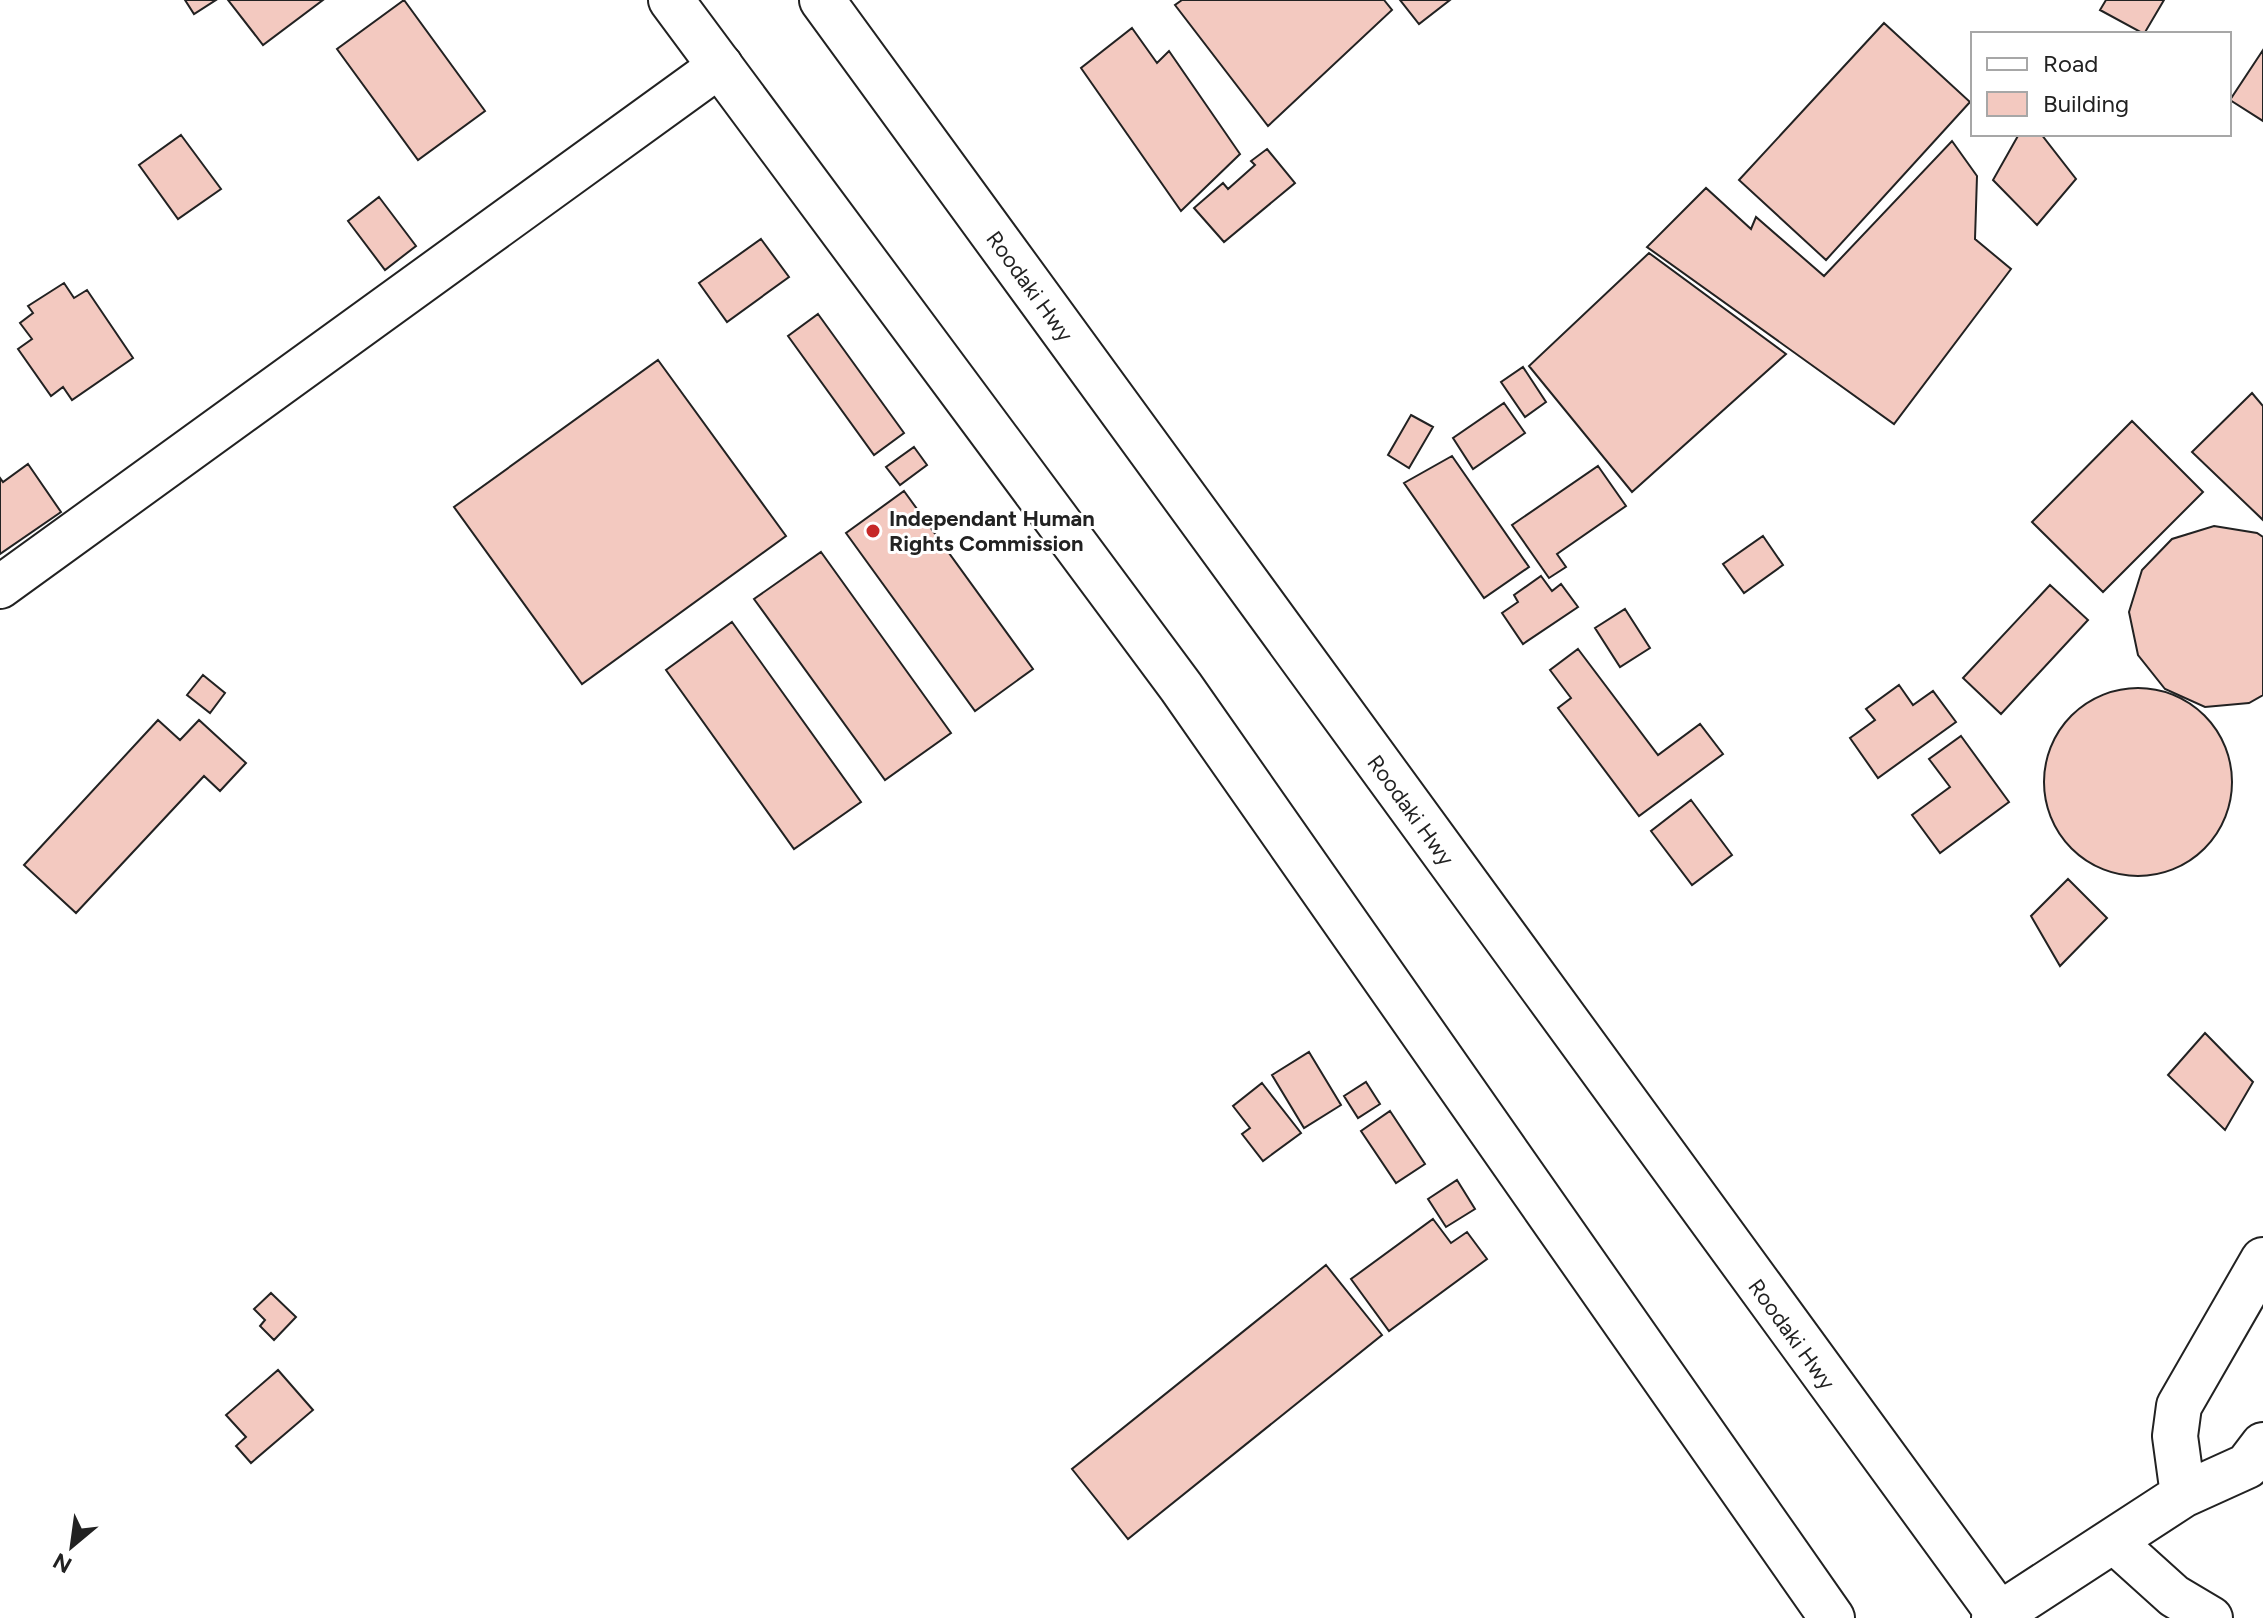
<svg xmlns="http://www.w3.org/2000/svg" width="2263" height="1618" viewBox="0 0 2263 1618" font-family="Figtree,sans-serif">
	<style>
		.building { fill: #f3c9c0; stroke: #222; stroke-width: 2 }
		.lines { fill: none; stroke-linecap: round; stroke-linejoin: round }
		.minor-casing { stroke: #222; stroke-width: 46 }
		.major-casing { stroke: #222; stroke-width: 48 }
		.highway-casing { stroke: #222; stroke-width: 48 }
		.minor { stroke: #fff; stroke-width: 42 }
		.major { stroke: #fff; stroke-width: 44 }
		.highway { stroke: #fff; stroke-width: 44 }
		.poi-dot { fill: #c62828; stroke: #fff; stroke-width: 3 }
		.labels { text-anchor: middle; stroke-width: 6; stroke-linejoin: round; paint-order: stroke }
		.street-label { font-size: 22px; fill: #222; stroke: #fff }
		.poi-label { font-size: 22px; font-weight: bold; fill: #222; stroke: #fff; text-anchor: start }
	</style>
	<rect width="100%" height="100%" fill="#fff"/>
	<path class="building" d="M185,0h31l-22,14z
		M228,0h95l-60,45z
		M404,0l81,111 -67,49 -81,-111z
		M1182,0h202l8,10 -124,116 -93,-121z
		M1400,0h50l-31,24z
		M2106,0h58l-20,34 -44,-24z
		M1884,23l86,79 -144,158 -87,-80z
		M1132,28l25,35 12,-12 71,103 -59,57 -100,-143z
		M2263,50v71l-33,-21z
		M2019,134h22l35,45 -39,46 -44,-45z
		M181,135l40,54 -43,30 -39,-54z
		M1952,141l25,35 -2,63 36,30 -117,155 -247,-177 59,-59 45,41 5,-12 68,59z
		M1267,149l28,34 -71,59 -30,-34 29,-25 5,6 27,-24 -4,-4z
		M379,197l37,49 -31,24 -37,-49z
		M761,239l28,38 -62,45 -28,-39z
		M1649,253l137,101 -154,138 -103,-126z
		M64,283l10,15 13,-8 46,68 -61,42 -9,-13 -12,9 -33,-47 14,-10 -12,-16 13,-10 -5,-7z
		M818,314l86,119 -30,22 -86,-119z
		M658,360l128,176 -204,148 -128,-177z
		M1523,367l23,35 -21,15 -24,-35z
		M2252,393l11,13v114l-71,-68z
		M1504,403l21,30 -52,36 -20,-31z
		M1411,415l22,12 -24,41 -21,-13z
		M2132,421l71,71 -100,100 -71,-70z
		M914,447l13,18 -27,20 -14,-18z
		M1452,456l77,111 -45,31 -80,-115z
		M28,464l33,48 -61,42v-76l3,4z
		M1598,466l28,40 -69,48 9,13 -17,11 -37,-53z
		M904,491l129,178 -58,42 -129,-178z
		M2214,526l43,7 6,4v158l-14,8 -44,4 -40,-18 -27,-34 -9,-43 13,-42 30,-31z
		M1763,536l20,29 -39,28 -21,-29z
		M821,552l130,181 -66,47 -131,-181z
		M1541,576l11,15 9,-7 17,23 -55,37 -21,-31 16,-11 -4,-7z
		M2050,585l38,35 -87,94 -38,-36z
		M1625,609l25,39 -30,19 -25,-39z
		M732,622l129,180 -67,47 -128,-179z
		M1578,649l80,106 42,-31 23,30 -84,62 -81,-108 13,-10 -21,-28z
		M203,675l22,18 -15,20 -23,-18z
		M1899,685l14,20 20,-14 23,31 -78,56 -28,-40 25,-18 -9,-11z
		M2044 782a94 94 0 1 1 188 0a94 94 0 1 1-188 0Z
		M158,720l22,20 19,-20 47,43 -26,28 -16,-15 -128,137 -52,-48z
		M1961,736l48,66 -69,51 -28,-38 38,-28 -21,-28z
		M1691,800l41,55 -40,30 -41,-54z
		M2068,879l39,39 -47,48 -29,-50z
		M2205,1033l48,49 -28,48 -57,-55z
		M1309,1052l32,53 -37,23 -32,-53z
		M1366,1082l14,22 -22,14 -14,-22z
		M1262,1083l39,50 -38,28 -21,-27 8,-6 -17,-22z
		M1390,1111l35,53 -29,19 -35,-52z
		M1457,1180l18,29 -29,18 -18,-28z
		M1433,1219l18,24 16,-11 20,27 -98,72 -38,-52z
		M1326,1265l56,70 -254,204 -56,-70z
		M271,1293l25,24 -22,23 -14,-14 5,-6 -11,-11z
		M278,1370l35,40 -62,53 -15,-17 10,-9 -20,-22z"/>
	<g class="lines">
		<g class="minor-casing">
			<path id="minor" d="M0,587l721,-522
				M2113,1541l61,55 37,22"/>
		</g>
		<g class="major-casing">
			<path id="major" d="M2183,1495l-8,-59 4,-30 84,-146
				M1994,1618l189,-123 64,-29 16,-21"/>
		</g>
		<g class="highway-casing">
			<path id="highway" d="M671,0l510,687 651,931
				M822,0l1180,1618"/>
		</g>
		<use href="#minor" class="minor"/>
		<use href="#major" class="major"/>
		<use href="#highway" class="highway"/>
	</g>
	<circle class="poi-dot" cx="873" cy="531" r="8"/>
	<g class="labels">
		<g class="street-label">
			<text transform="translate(1030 286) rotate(54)" y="8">Roodaki Hwy</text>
			<text transform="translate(1411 810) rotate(54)" y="8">Roodaki Hwy</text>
			<text transform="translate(1792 1334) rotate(54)" y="8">Roodaki Hwy</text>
		</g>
		<g class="poi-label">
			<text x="889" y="526">Independant Human<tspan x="889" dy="25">Rights Commission</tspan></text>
		</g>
	</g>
	<rect x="1971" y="32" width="260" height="104" fill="#ffffff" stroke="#a7a7a7" stroke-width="2"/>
	<rect x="1987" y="58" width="40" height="12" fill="#ffffff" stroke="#a7a7a7" stroke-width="2"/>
	<text x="2043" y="72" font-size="24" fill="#222222">Road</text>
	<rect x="1987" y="92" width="40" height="24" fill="#f3c9c0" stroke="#a7a7a7" stroke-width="2"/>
	<text x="2043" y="112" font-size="24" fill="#222222">Building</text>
	<g transform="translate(72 1546) rotate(209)" stroke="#ffffff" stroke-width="6" paint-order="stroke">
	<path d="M0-6L14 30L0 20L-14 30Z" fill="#222222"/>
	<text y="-12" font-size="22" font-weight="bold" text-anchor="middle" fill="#222222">N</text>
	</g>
</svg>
